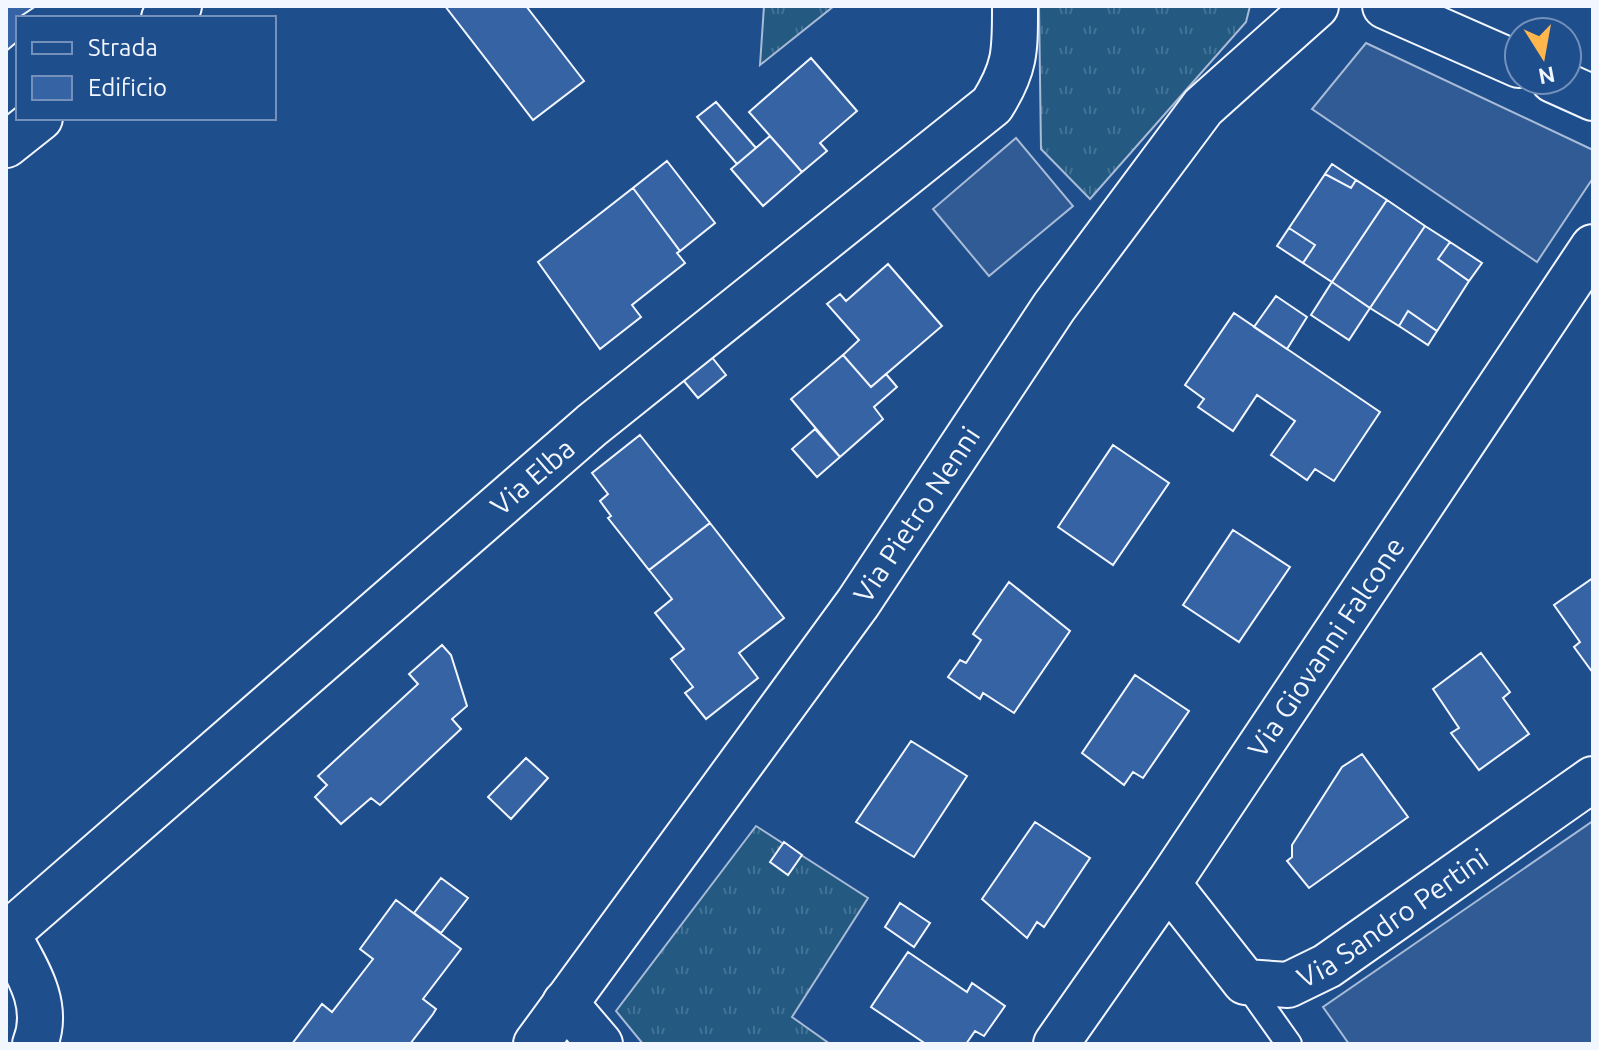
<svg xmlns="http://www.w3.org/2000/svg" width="1599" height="1050" viewBox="0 0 1599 1050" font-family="Ubuntu,sans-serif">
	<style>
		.grass { fill: url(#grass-tufts); stroke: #a8bbd7; stroke-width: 2 }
		.parking { fill: #305b95; stroke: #a8bbd7; stroke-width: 2 }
		.building { fill: #3563a3; stroke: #f2f6ff; stroke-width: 2 }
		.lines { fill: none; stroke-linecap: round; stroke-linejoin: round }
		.lane-casing { stroke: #f2f6ff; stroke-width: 28 }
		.street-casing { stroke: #f2f6ff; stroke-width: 48 }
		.lane { stroke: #1f4e8c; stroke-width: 24 }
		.street { stroke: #1f4e8c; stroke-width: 44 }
		.labels { text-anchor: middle; stroke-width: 6; stroke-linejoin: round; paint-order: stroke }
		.street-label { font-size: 28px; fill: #f2f6ff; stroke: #1f4e8c }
	</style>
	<defs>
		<pattern id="grass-tufts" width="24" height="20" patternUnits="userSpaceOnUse" patternTransform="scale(2)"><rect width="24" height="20" fill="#245a82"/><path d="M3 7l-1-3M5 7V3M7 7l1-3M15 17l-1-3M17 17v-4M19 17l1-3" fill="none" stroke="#447295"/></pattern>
	</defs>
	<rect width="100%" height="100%" fill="#1f4e8c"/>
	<path class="grass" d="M764,6h70l-74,59z
		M1039,6h211l-4,16 -156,177 -49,-50z
		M756,826l112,72 -76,119 38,27h-187l-27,-33z"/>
	<path class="parking" d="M1366,43l227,107v28l-56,84 -225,-153z
		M1016,138l57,68 -84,70 -56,-67z
		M1593,821v223h-244l-26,-37z"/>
	<path class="building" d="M6,6h30l-18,12v23l-12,10z
		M445,6h81l58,75 -51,39z
		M811,58l46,53 -37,32 7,8 -25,21 -53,-60z
		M716,102l40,46 -19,16 -40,-47z
		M770,136l32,36 -39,34 -32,-37z
		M667,161l48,62 -35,28 -47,-63z
		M1332,164l24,16 -5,8 -26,-14z
		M1325,174l26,14 5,-8 31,20 -55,82 -29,-19 12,-18 -26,-17z
		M633,188l47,63 -3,2 8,10 -53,42 9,12 -41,32 -62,-87z
		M1387,200l38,26 -55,82 -38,-26z
		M1425,226l25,16 -12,17 31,22 -32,50 -29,-20 -9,15 -29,-18z
		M1289,228l26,17 -12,18 -26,-17z
		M1450,242l32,21 -13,18 -31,-22z
		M888,264l54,62 -71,61 -28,-32 16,-15 -32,-36 13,-10 6,7z
		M1332,282l38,26 -21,32 -38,-25z
		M1276,296l31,21 -20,32 -33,-22z
		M1408,311l29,20 -9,14 -29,-19z
		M1234,313l146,99 -46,69 -19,-12 -8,11 -36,-25 24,-34 -38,-26 -24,36 -35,-24 6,-8 -19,-14z
		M707,351l19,24 -28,23 -20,-24z
		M843,355l28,32 15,-13 11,13 -23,20 9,12 -43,38 -49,-58z
		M815,429l25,28 -23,20 -25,-28z
		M640,435l70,88 -61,47 -41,-52 3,-2 -11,-15 8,-7 -16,-21z
		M1113,445l56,38 -56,82 -55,-38z
		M710,523l74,95 -45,35 19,25 -52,41 -21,-26 8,-6 -22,-28 13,-10 -29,-36 17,-14 -23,-29z
		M1233,530l57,37 -51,75 -56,-37z
		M1593,578v95l-19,-26 6,-5 -26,-37z
		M1009,582l61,49 -56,82 -31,-20 -3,6 -32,-22 12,-17 6,3 15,-23 -8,-6z
		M442,645l9,10 16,51 -15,13 9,10 -81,76 -9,-7 -30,26 -26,-27 12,-12 -9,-9 100,-92 -9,-10z
		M1481,653l29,39 -7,6 26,36 -50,36 -28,-37 8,-5 -26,-39z
		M1135,675l54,36 -46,67 -10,-6 -9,13 -42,-32z
		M911,741l56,35 -53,81 -58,-35z
		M1362,754l46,63 -99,71 -22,-27 5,-4v-12l50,-78z
		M526,758l22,20 -37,41 -23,-22z
		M1035,822l55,36 -46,69 -7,-5 -10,16 -45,-39z
		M784,842l18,13 -14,20 -18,-13z
		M441,878l27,20 -27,35 -27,-20z
		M396,900l65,49 -38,50 13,10 -3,5 -23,30h-118l30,-40 10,8 41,-53 -13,-10z
		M900,903l30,20 -16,24 -29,-20z
		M908,952l59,40 5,-9 33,23 -21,30 -9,-5 -9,13h-40l-55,-37z"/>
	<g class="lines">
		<g class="lane-casing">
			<path id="lane" d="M1245,982l44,62"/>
		</g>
		<g class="street-casing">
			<g id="street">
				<path d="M1385,6l134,59"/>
				<path d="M164,18l15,-12"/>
				<path d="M1553,80l40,18"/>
				<path d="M6,145l34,-27"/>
				<path id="s1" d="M1168,884l77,98 43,3 39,-19 266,-187"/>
				<path d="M7,934c19,35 44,70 28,110"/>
				<path id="s2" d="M6,935l586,-510 400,-320c24,-38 23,-55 23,-99"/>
				<path d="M565,1003l35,41"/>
				<path id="s3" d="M536,1044l322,-441 196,-296 149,-200 113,-101"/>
				<path id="s4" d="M1056,1044l112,-160 425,-637"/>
			</g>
		</g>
		<use href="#lane" class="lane"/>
		<use href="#street" class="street"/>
	</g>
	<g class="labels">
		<g class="street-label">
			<text dy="10" stroke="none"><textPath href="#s2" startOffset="698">Via Elba</textPath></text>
			<text dy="10" stroke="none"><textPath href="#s3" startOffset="652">Via Pietro Nenni</textPath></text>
			<text dy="10" stroke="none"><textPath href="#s4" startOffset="480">Via Giovanni Falcone</textPath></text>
			<text dy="10" stroke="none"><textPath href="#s1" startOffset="292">Via Sandro Pertini</textPath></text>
		</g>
	</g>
	<rect width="1599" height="1050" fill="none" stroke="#f2f6ff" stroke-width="16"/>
	<rect x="16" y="16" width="260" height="104" fill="#1f4e8c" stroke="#7391ba" stroke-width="2"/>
	<rect x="32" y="42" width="40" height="12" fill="#1f4e8c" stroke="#7391ba" stroke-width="2"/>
	<text x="88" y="56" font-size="24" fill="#f2f6ff">Strada</text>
	<rect x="32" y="76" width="40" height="24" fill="#3563a3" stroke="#7391ba" stroke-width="2"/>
	<text x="88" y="96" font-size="24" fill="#f2f6ff">Edificio</text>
	<g transform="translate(1543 56) rotate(169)"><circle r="38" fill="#1f4e8c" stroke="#7391ba" stroke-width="2"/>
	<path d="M0-6L14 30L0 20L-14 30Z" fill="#ffb74d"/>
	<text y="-12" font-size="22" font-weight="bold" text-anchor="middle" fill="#f2f6ff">N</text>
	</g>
</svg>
